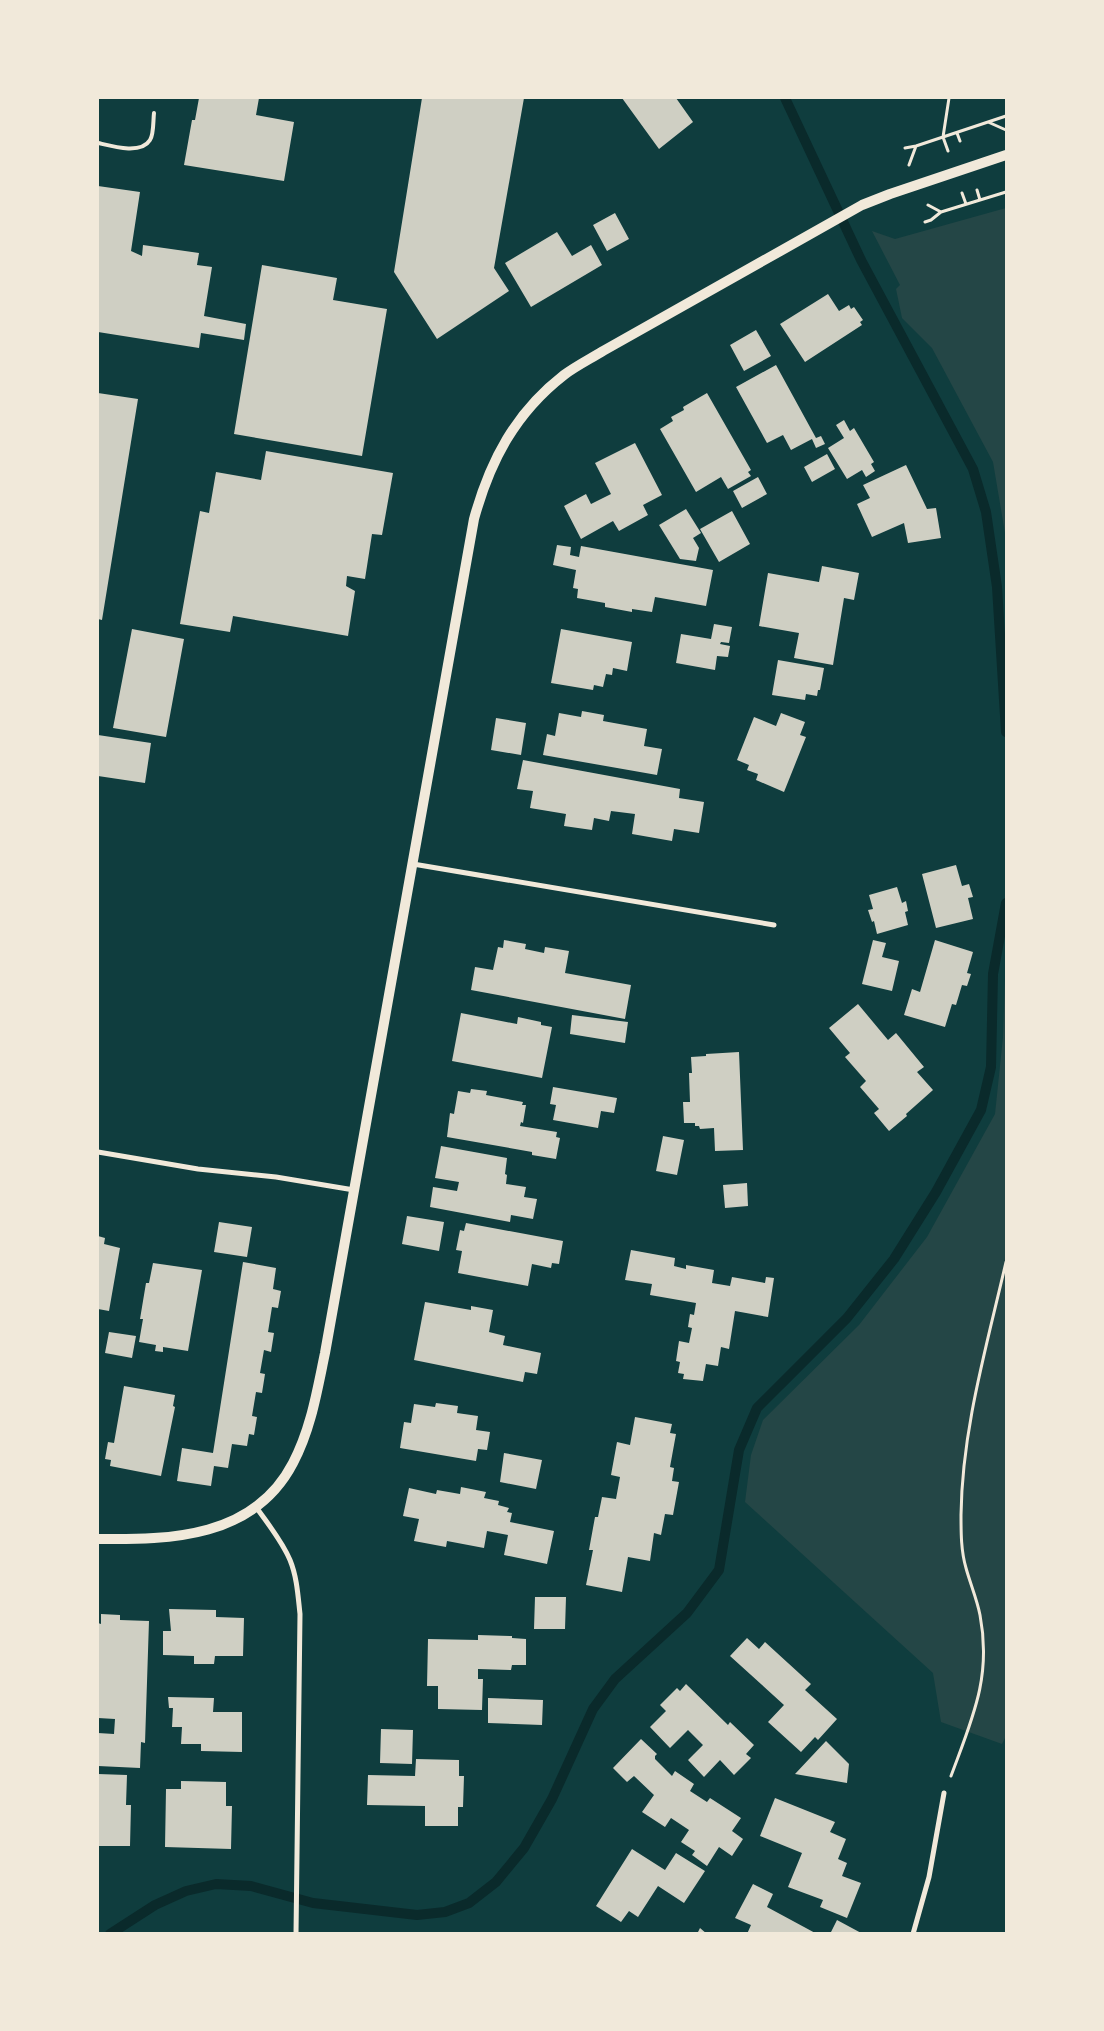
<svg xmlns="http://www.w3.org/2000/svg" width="1104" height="2031" viewBox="0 0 1104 2031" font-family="Lato,sans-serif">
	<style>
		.green { fill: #244646 }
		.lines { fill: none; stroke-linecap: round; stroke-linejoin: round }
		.stream { stroke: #0a2a2b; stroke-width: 10 }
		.building { fill: #cfcfc3 }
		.path { stroke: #f1e9da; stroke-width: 3 }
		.service { stroke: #f1e9da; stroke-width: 4 }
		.minor { stroke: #f1e9da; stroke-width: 5 }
		.secondary { stroke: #f1e9da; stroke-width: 10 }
	</style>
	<rect width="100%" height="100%" fill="#0f3d3e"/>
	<path class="green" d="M1006,208v331l-13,-77 -61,-114 -30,-30 -6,-29 4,-4 -28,-54 23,8z
		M1006,948v788l-4,8 -61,-22 -8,-49 -188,-171 6,-47 12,-35 96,-95 68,-88 68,-123 8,-77z"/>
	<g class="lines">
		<path class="stream" d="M785,98l76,162 112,209 13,43 11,75 9,145
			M110,1934l45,-29 31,-14 30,-7 35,2 62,17 104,12 28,-3 24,-9 27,-21 28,-34 28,-49 41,-90 22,-30 72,-66 32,-43 20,-120 18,-42 90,-90 47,-59 42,-67 45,-82 10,-43 2,-93 13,-71"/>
	</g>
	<path class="building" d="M199,98h60l-3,17 38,7 -10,59 -100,-16 8,-45h3z
		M422,98h102l-30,170 15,23 -72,48 -43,-67z
		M622,98h54l17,24 -34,27z
		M98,186l42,6 -9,59 11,5 1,-11 56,8 -2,12 15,2 -8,49 42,8 -2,16 -43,-7 -2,15 -101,-16z
		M615,213l14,26 -22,12 -14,-26z
		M557,232l15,24 19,-11 11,20 -71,42 -26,-44z
		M262,265l75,13 -4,22 54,9 -25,147 -128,-22z
		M828,294l11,17 10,-6 2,4 3,-2 9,13 -3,2 2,3 -57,37 -25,-38z
		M756,330l15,26 -27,15 -14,-26z
		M776,365l40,73 5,-2 4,8 -9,4 -4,-9 -21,11 -8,-15 -16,8 -31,-56z
		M98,393l40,6 -36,221 -4,-1z
		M707,393l44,77 -3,2 3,4 -23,13 -7,-12 -25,15 -36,-63 13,-8 -2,-4 13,-7 -1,-3z
		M844,420l6,11 4,-3 20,34 -3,2 4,7 -9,6 -4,-7 -15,9 -19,-31 16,-10 -8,-13z
		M635,443l27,52 -19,10 5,10 -29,16 -6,-10 -32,18 -17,-33 22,-12 5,10 20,-10 -16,-31z
		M266,451l127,22 -11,62 -10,-1 -7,45 -18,-3 -1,10 9,5 -7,45 -115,-20 -3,16 -50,-8 20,-113 9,2 7,-41 45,8z
		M827,454l8,15 -23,13 -8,-15z
		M906,465l21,44 9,-1 5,30 -33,5 -4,-20 -32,14 -15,-33 13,-6 -7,-13z
		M758,477l9,17 -25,14 -9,-17z
		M686,509l15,24 -8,5 6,10 -3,13 -16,-2 -21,-34z
		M732,511l18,33 -31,18 -19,-33z
		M557,545l14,2 -1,8 9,2 2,-11 132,24 -7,36 -51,-9 -3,15 -20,-3v3l-27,-5v-4l-28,-5 1,-9 -5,-1 3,-18 -23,-5z
		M822,566l37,7 -5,27 -10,-2 -11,67 -39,-7 5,-25 -40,-7 9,-53 51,9z
		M714,624l18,3 -3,16 -8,-1 -1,2 10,2 -2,11 -11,-1 -2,14 -39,-7 5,-29 30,5z
		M132,629l52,10 -18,98 -53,-9z
		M561,629l71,13 -5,29 -14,-3 -1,7 -6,-1 -3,13 -9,-2 -1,5 -42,-7z
		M778,660l46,8 -4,22h-2l-1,6 -11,-2 -1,6 -33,-5z
		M582,711l22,4 -1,6 44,8 -3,17 18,3 -5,26 -114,-20 4,-21 8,2 4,-23 22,4z
		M781,713l24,9 -5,13 6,2 -22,55 -28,-12 2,-6 -11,-4 2,-5 -12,-5 17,-43 22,9z
		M496,718l30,5 -5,32 -30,-5z
		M98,735l53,8 -6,40 -47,-7z
		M523,760l157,29 -1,9 25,4 -5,31 -25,-4 -2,12 -40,-7 3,-20 -24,-3 -2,10 -15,-3 -2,12 -28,-4 2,-12 -36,-6 3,-17 -16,-2z
		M956,865l6,21 7,-2 4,13 -5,1 5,21 -37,9 -14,-54z
		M897,887l5,16 4,-2 2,10 -3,1 3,13 -31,9 -3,-13 -2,1 -4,-12 5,-1 -4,-14z
		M504,940l22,4 -1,5 19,4 1,-6 24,4 -4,22 66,12 -6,34 -154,-29 4,-23 18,3 5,-23 5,1z
		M873,940l13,3 -4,14 17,4 -7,30 -30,-7z
		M935,940l38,12 -6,21 4,1 -4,12 -5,-1 -6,20 -4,-1 -7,23 -41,-12 8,-26 8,3z
		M858,1004l30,36 8,-7 28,34 -7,5 16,18 -27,24 1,2 -18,15 -15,-18 5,-4 -19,-22 6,-6 -21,-24 5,-4 -21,-25z
		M461,1013l56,11 1,-7 23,5v3l11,2 -10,51 -90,-17z
		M572,1015l56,7 -3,21 -55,-9z
		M739,1052l4,98 -28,1 -1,-23 -14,1 -1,-3h-4v-3h-11l-1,-21h7l-1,-29h3l-1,-16 15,-1v-2z
		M553,1087l64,11 -3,15 -13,-2 -3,17 -45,-8 3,-15 -6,-1z
		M471,1089l16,2 -1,4 37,7 -1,3h4l-3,18 -2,-1 -1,4 37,6 -1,5 4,1 -4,21 -24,-4v-3l-85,-15 3,-24 4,1 4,-23 12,2z
		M663,1136l21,4 -7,35 -21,-4z
		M441,1146l66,12 -2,16 2,1 -1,9 20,3 -2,10 13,2 -4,20 -22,-4 -1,7 -80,-15 3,-20 24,4 2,-9 -24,-4z
		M747,1183l1,23 -23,2 -2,-23z
		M407,1216l37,6 -5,29 -37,-7z
		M219,1222l33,5 -5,30 -33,-5z
		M466,1223l97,18 -4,23 -7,-1 -1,5 -19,-4 -4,22 -70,-13 4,-22 -6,-1 4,-20 4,1z
		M98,1236l7,2 -1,6 16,4 -11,63 -11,-2z
		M631,1250l44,8 -1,8 12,3v-4l28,5 -2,13 18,3 2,-9 33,6 1,-6 8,1 -6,39 -33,-6 -6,38 -8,-2 -3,19 -12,-2 -3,17 -20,-2 1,-5 -6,-1 2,-11 -4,-1 3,-20 10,2 3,-15 -4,-1 2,-13 4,1 2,-12 -46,-8 2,-11 -27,-4z
		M243,1262l33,6 -3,21 8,2 -3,17 -6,-1 -4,25 6,1 -3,19 -7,-2 -4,23 5,1 -3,19 -6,-1 -4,24 5,1 -3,18 -5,-1 -2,12 -15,-2 -4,24 -14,-2 -3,20 -34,-5 5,-33 31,5z
		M153,1263l49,7 -14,81 -25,-4v5l-8,-1 1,-6 -17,-3 4,-23h-3l6,-36h3z
		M425,1302l46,8v-4l22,4 -4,22 16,4 -2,9 38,8 -4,21 -12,-2 -2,10 -109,-22z
		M109,1332l27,4 -4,22 -27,-5z
		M124,1386l51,9 -2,11 2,1 -14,69 -51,-10 1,-6 -6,-1 3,-17 6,1z
		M436,1403l22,3 -1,7 21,3 -2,14 14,2 -3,18 -9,-1 -2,12 -76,-13 4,-26 7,1 3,-19 21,3z
		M635,1417l37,7 -2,9 6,1 -6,33 4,1 -2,13 7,1 -6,33 -8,-1 -4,21 -7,-2 -4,28 -22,-4 -6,35 -36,-7 7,-35h-4l6,-33h3l4,-20 14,2 4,-22 -9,-2 6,-33 13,3z
		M504,1453l38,7 -6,29 -36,-7z
		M461,1487l25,5 -2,6 15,3 -1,4 11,3 -2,4 5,1 -2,9 44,9 -7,33 -43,-9 4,-20 -21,-4 -3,17 -37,-7 -1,6 -32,-6 5,-22 -16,-3 6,-28 27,6 1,-4 23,4z
		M535,1597h31l-1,32h-31z
		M169,1609l47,1v7l28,1 -1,38h-28l-1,8h-20v-8l-31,-1v-24h8z
		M101,1614l19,1v5l29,1 -4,122 -4,-1 -1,26 -42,-2v-33l16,1 1,-15 -17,-1v-95l3,1z
		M478,1635l34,1v2l14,1v26h-14l-1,5 -33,-1v10h5l-1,31 -44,-1v-23h-11l1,-47 50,1z
		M747,1638l12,11 6,-7 46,42 -6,6 32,29 -19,21 -3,-3 -14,15 -33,-30 16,-17 -54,-49z
		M686,1684l42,41 2,-3 24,23 -8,9 5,4 -17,17 -14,-15 -16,17 -16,-17 15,-15 -15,-15 -18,18 -20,-21 16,-16 -6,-6 17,-17 3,3z
		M168,1697l46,1 -1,14h29v40l-41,-1v-7h-20l1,-17h-10l1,-19h-4z
		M488,1698l55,2 -1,25 -54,-2z
		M381,1729l32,1 -1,34 -32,-1z
		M641,1739l16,15 -2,2v3l17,17 3,-5 19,13 -4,7 17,11 3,-4 31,20 -9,13 11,8 -11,17 -13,-9 -12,19 -15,-11 3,-4 -14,-9 8,-12 -18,-12 -6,9 -23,-15 12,-17 -20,-19 -7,6 -14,-14z
		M826,1741l23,23 -2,19 -52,-9z
		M416,1759l43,1v16h5l-1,31h-5v19h-33v-20l-58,-1 1,-30 47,1z
		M98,1774l29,1 -1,30h5l-1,41h-32z
		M181,1781l45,1v24h6l-1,43 -66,-2 1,-58h15z
		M775,1798l60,24 -5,10 16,7 -8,20 9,4 -5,13 19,7 -14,35 -27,-11 3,-7 -35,-13 14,-34 -42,-17z
		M632,1849l33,21 11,-17 29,18 -21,32 -26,-17 -20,31 -9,-6 -8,11 -25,-16z
		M753,1884l20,10 -6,13 50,27h-70l4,-9 -16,-7z
		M837,1920l26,14h-33z
		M700,1928l7,6h-10z"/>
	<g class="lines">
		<path class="path" d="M988,122l18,8
			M957,133l3,8
			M905,148l11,-2 90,-30
			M948,151l-5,-14 6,-39
			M909,165l7,-19
			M977,190l3,10
			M962,193l4,11
			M928,205l13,7
			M925,222l6,-2 10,-8 65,-20
			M951,1776c21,-57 41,-99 29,-161 -3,-16 -10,-32 -14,-47 -5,-17 -5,-35 -5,-53 1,-86 26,-170 45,-253"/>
		<path class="service" d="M98,143c13,3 43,12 52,-3 4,-6 3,-19 4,-27"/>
		<path class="minor" d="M413,864l361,61
			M98,1152l100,17 78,8 78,13
			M256,1507c12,17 26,34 34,53 7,17 8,36 10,54l-4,320
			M913,1934l16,-57 15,-84"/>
		<path class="secondary" d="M98,1539c73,1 156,-1 195,-76 18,-34 24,-72 32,-110l149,-834c16,-58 41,-106 90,-144 12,-9 26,-16 39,-24l259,-146 28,-11 116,-39"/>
	</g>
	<rect width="1104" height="2031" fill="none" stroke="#f1e9da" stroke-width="198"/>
</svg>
